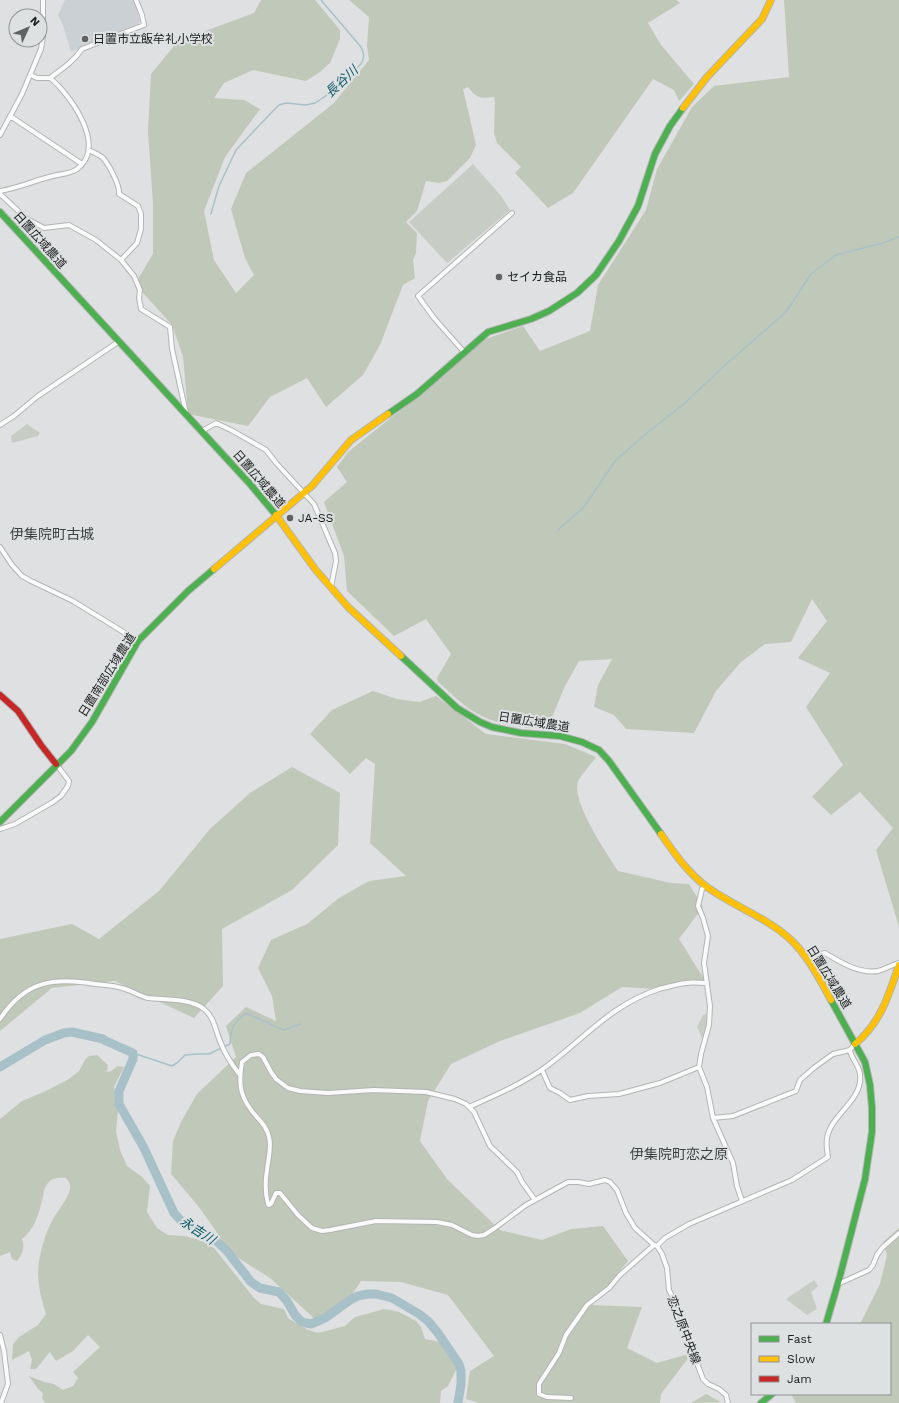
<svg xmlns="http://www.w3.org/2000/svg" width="899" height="1403" viewBox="0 0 899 1403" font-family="'Work Sans','Noto Sans JP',sans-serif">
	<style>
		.built { fill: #cbd0d4 }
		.green { fill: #c7cdc4 }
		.forest { fill: #c0c8b9 }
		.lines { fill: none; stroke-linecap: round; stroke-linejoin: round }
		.stream { stroke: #a8c1c8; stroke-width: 1.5 }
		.river { stroke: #a8c1c8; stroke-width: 9 }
		.street-casing { stroke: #b3b4b4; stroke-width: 6 }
		.fast-casing { stroke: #b3b4b4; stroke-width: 8 }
		.slow-casing { stroke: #b3b4b4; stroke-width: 8 }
		.jam-casing { stroke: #b3b4b4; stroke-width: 8 }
		.street { stroke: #fafafa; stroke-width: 4 }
		.fast { stroke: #4caf50; stroke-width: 6 }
		.slow { stroke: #ffc107; stroke-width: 6 }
		.jam { stroke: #c62828; stroke-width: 6 }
		.poi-dot { fill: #606161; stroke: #dee1e2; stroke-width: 1.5 }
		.labels { text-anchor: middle; stroke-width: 4; stroke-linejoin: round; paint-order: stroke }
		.poi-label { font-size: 12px; fill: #1b1c1c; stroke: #dee1e2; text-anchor: start }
		.street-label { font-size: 12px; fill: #1b1c1c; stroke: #dee1e2 }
		.water-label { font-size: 13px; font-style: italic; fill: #0d5867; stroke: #dee1e2 }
		.quarter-label { font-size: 14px; fill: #3e4041; stroke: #dee1e2 }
	</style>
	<rect width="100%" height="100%" fill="#dfe0e1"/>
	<path class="built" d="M65,0h70l5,23 -69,29 -8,-27 -5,-10z"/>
	<path class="green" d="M473,164l29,33 8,13 -63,53 -38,-41z
		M27,424l13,9 -2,3 -26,7 -1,-7z
		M708,1013l-1,14 -5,11 -5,-11 6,-12z
		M814,1280l4,6 -7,6 6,17 -10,6 -21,-16z"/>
	<path class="forest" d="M261,0h54l25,30v9l-10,24 -10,9 -14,9 -53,-11 -29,13 -10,15 30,2 16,9 -35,48 -21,54 10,49 22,33 18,-18 -9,-17 -14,-49 15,-36 88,-70 35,-43 -2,-14 2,-29 -20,-17h327l4,3 -32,20 13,22 33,39 -15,17 -5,-11 -21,-11 -80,114 -25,15 -33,-35 6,-6 -24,-24 -3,-10 1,-31 -1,-5c-15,2 -17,1 -26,-10l-5,2 13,56 -6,13 -23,23 -8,2 -13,-2 -9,30 -11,11 11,11 -1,20 -3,7 2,18 -12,7 -23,60 -17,30 -37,32 -19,-29 -37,19 -22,29 -60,-12 -5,-58 -11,-31 -37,-41 18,-30v-50l-5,-73 3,-57 27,-33 76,-28z
		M784,0h115v927l-23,-77 17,-22 -33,-36 -29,23 -19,-18 31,-32 -37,-58 24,-34 -32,-15 29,-37 -15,-22 -21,43 -26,2 -24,18 -25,29 -22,42 -68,-4 -12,-14 -20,-8 4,-22 14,-26 -33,2 -14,25 -18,43c-26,-2 -53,-4 -76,-19 -12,-8 -22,-19 -33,-28l-1,-4 14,-24 -25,-35 -32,17 -47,-45 -3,-35 -20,-54 23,-20 -10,-15 11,-15 99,-79 33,-32 43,-15 17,25 50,-20 8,-46 48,-75 11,-41 35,-62 22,-21 75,-9z
		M373,691l24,8 22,3 17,-6 50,38 79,10 31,13c-4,6 -16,19 -18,25 -7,19 29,72 40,89l53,12 18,1 14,23 -24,32 27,43 -50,7 -34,-2 -42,26 -80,28 -49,23 -23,37 -8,40 27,38 53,51 42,10 29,-11 32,-3 25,35 -36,44 50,2 -15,41 30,15 35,-10 -31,41 -1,9h-181l-13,-4 4,-28 24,-15 -46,-61 -47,-13 -40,-1 -20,30 -25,9 -46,-42 -38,-24 -33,-47 -28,-33 2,-33 8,-19 16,-28 39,-37 -10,-31 20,-19 30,14 -4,-25 -14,-28 13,-28 36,-16 32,-26 30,-17 37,-5 -36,-33 5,-79 -9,-6 -16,16 -40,-40 22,-24z
		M292,767l48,26 -2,52 -46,45 -70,39 1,57 -29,32 -79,-37 -63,7 -52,43v-92l72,-15 27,15 60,-48 51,-62 40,-36z
		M97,1055l11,10 -1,7 4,-1 7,-5 6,1 -10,20 4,24 -2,20 4,19 7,16 15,11 8,9 -3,26 10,16 11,7 16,1 16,4 14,8 40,50 7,6 23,5 4,9 20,12 10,3 27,-7 10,-9 15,-4 14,-4 15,3 17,9 5,6 4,12 17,3 13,22 1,6 -8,16 -7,5 -1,12h-395l-3,-5 1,-5 -5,-4 -9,-13 15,6 10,2 9,6 10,-4 5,-8 -5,-6 27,-25 -12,-12 -15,16 -17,10 -6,-9 -14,17h-6l2,-9 -3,-9 -17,9 1,-16 6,-7 19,-12 8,-11c-5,-16 -10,-35 -7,-52 2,-13 6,-28 13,-41 5,-10 15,-20 18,-32 1,-5 -1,-7 -4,-11 -9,-1 -17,0 -21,10 -2,3 -1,8 -3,12 -3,14 -8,30 -20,39 3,8 1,14 -5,22l-5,-2 -2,-7 -10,4v-137l22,-18 24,-10 23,-12 10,-8 6,-11 4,-4z
		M899,1228v175h-103l-5,-9h99v-70h-30l20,-40 7,-29 -4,-13z
		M706,1394l15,8 -30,1z"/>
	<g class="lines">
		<path class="stream" d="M211,214l8,-28 17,-36 37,-39 6,-6 7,-2 20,2 9,-2 15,-10 31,-29c4,-7 3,-10 0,-17l-40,-47
			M558,530l26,-23 31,-46 32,-28 38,-30 38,-36 63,-55 25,-38 25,-19 47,-12 16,-6
			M133,1053l39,13 5,-3 8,-8 12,-1h12l21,-10c1,-17 2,-20 16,-31l37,17 18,-6"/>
		<path class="river" d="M0,1067l45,-27 19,-7 8,-1 31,7 3,2 27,12v6l-14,32v13l25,44 30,65 10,11 27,12 16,15 24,31 9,6 19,4 8,9 8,14 7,7 4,1 5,1 14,-6 25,-18 8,-4 10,-2h8l16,4 27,16 9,7 10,12 21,31 2,7v13l-3,19"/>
		<g class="street-casing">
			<path id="street" d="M50,78c12,-9 23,-16 32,-29l62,-24 -2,-10 -6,-15
				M10,116l72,48
				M0,135l22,-41 19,-45 2,-13v-36
				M89,150c5,3 11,5 14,8 6,7 17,27 16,36l19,12 3,8v15l-4,14 -16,17
				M0,191c18,-3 36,-11 53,-15 7,-2 18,-2 24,-7 31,-22 -7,-75 -27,-91h-13l-6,-3
				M0,194l27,25 17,9 25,-3 27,15 25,20 13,16 6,14 -1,8 2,11 29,18 2,22 14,64
				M464,352l-30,-34 -16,-22 94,-83
				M0,425l14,-9 24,-20 80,-54
				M202,431l14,-8 15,7 35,20 11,14 37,40 21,49 1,8 -5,26
				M0,547l12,18 10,11 9,5 42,20 65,40
				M0,829l15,-5 38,-22 8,-6 7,-10 1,-5 -13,-17
				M706,886l-4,3 -4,17 5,12 5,18 -4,27 6,43 -1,19 -8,29 -2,13 8,20 6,31 20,45 4,23 5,15
				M809,960l8,-5 8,-2c15,9 34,21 53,18 7,-2 14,-6 21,-8
				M0,1019c25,-38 53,-42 95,-35 9,1 19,1 27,4 9,2 17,8 26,10 16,2 43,0 56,11 10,8 11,20 16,32 4,11 12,24 20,34
				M542,1070l8,18 10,5 10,7 18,-4 31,-2 41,-11 39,-16
				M469,1107c27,-12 55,-24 78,-41 39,-29 64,-61 112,-77 9,-2 18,-5 27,-6 7,-1 14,0 21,0
				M713,1118l20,-2 63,-25 4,-11 15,-13 18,-13 17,-4
				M535,1200l-13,-18 -5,-10 -27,-26 -16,-34 -8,-8 -11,-5 -29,-7 -52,-2 -46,3 -28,-2 -12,-3 -12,-9 -5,-7 -8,-15 -4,-3 -8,1 -9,7c-4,23 -2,36 14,54 6,6 11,12 13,21 3,11 -1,22 -2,33 -2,12 -2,23 1,34l1,1 2,-1 5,-11h4l18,22 14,13 10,3 8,-1 46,-9 61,1 15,3 20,10 6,1 6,-1 11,-7 31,-23 42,-23h10l11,2 16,-4 5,2 7,8 9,23 9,15 19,17 3,1
				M657,1246l8,-8 24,-14 103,-44 36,-23c-1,-6 -2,-13 -1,-19 4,-22 30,-35 33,-56 2,-16 -8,-20 -10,-32l5,-6
				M657,1246l5,8 5,14 2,22 13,27 12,38 9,24 5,5 11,5 7,6 2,8
				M838,1284l31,-14 4,-5 4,-10 5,-7 17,-15
				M0,1335l4,16 4,33 -7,19
				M571,1398l-24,-1 -8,-3v-10l20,-31 7,-18 21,-30 22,-17 11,-13 34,-30"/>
		</g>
		<g class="fast-casing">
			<path id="fast" d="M0,212l250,272 26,31
				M388,414l29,-20 71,-62 43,-13 18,-8 28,-18 19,-18 23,-34 19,-35 17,-52 15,-28 13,-18
				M401,656l56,52 23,14 12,5 29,6 39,3 22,6 17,8 10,11 52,73
				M0,822l71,-71 21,-29 46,-81 50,-50 26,-22
				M826,1324l14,-48 25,-97 7,-47v-24l-2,-23 -5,-23 -34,-62
				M761,1403l11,-9"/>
		</g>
		<g class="slow-casing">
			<path id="slow" d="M683,108l24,-31 55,-58 9,-19
				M276,515l39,54 33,38 53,49
				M214,569l98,-83 39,-46 37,-26
				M661,834c13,19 27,39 46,53 26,19 59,30 83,52 18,17 29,39 41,61
				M855,1044c25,-20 34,-49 44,-79"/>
		</g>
		<g class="jam-casing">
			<path id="jam" d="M0,695l18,16 23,34 15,19"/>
		</g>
		<use href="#street" class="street"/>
		<use href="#fast" class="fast"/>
		<use href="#slow" class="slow"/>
		<use href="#jam" class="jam"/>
	</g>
	<g class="poi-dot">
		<circle cx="85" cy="39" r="4"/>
		<circle cx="499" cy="277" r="4"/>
		<circle cx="290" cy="518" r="4"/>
	</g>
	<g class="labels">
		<g class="poi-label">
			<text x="93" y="43">日置市立飯牟礼小学校</text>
			<text x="507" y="281">セイカ食品</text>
			<text x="298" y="522">JA-SS</text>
		</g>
		<g class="street-label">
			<text transform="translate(40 240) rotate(48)" y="4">日置広域農道</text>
			<text transform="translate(259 479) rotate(49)" y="4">日置広域農道</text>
			<text transform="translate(107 675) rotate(-58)" y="4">日置南部広域農道</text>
			<text transform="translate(534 722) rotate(9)" y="4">日置広域農道</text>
			<text transform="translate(829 977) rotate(58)" y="4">日置広域農道</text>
			<text transform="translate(684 1330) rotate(69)" y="4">恋之原中央線</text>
		</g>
		<g class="water-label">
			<text transform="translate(341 81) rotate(-43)" y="5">長谷川</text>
			<text transform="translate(198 1230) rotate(33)" y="5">永吉川</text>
		</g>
		<g class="quarter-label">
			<text x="52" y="539">伊集院町古城</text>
			<text x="679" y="1159">伊集院町恋之原</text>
		</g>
	</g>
	<rect x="751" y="1323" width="140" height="72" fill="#dee1e2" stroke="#909293"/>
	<rect x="759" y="1336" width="20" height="6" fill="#4caf50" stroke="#909293"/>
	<text x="787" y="1343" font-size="12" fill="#1b1c1c">Fast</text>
	<rect x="759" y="1356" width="20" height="6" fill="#ffc107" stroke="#909293"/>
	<text x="787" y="1363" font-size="12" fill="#1b1c1c">Slow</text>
	<rect x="759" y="1376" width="20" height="6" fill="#c62828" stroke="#909293"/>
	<text x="787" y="1383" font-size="12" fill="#1b1c1c">Jam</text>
	<g transform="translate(28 28) rotate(46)"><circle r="19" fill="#dee1e2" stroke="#909293"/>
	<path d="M0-3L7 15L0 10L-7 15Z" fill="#606161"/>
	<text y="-6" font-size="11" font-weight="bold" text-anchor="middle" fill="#1b1c1c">N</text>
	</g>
</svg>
